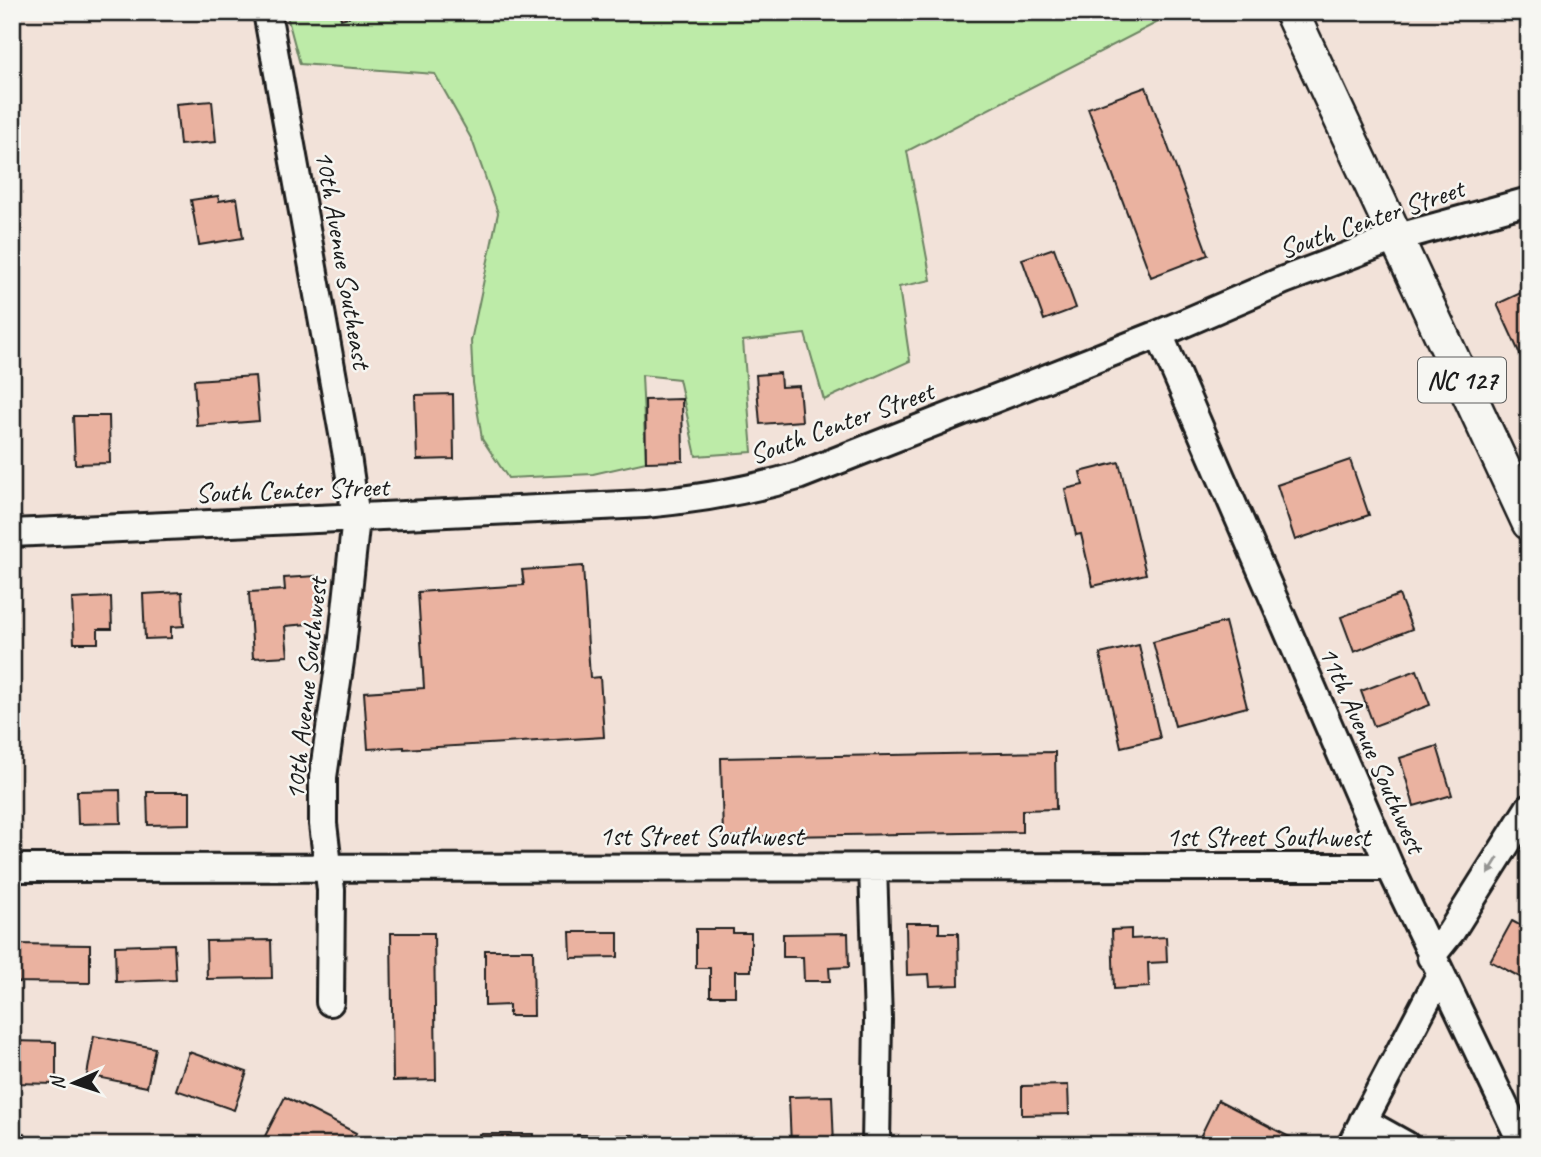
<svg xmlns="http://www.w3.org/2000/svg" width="1541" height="1157" viewBox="0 0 1541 1157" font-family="Caveat,sans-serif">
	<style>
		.green { fill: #bdeba8; stroke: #6c8462; stroke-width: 2 }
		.building { fill: #eab2a0; stroke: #1c1c1c; stroke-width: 2 }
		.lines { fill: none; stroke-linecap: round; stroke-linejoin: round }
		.minor-casing { stroke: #1c1c1c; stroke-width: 32 }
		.major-casing { stroke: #1c1c1c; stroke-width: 38 }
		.minor { stroke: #f6f6f2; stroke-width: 26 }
		.major { stroke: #f6f6f2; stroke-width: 33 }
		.oneway { fill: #949492 }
		.labels { text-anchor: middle; stroke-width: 5; stroke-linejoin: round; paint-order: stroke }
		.shield { fill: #f6f6f2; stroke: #5d5d5c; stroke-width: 2 }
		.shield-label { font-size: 26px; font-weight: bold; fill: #1c1c1c }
		.street-label { font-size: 28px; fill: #1c1c1c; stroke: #f6f6f2 }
	</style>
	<rect width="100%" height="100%" fill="#f2e2d9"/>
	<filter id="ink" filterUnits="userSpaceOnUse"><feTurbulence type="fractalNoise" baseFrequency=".0143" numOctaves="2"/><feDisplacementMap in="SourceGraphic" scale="14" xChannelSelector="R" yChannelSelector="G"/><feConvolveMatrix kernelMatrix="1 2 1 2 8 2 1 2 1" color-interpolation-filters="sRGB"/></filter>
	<g filter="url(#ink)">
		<path class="green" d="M286,12h878l2,6 -259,133 24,129 -32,7 11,74 -86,39 -19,-66 -62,7 9,111 -56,4 -17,-77 -37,-4 4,87 -53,12 -85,4 -26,-39 -9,-56 -2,-42 27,-128 -26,-73 -37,-66 -135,-10z"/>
		<path class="building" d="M339,12h28l-26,7z
			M1146,87l62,168 -57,22 -63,-169z
			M212,101l4,41 -36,3 -4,-41z
			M218,196l1,5 18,-3 6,40 -44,7 -8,-45z
			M1054,248l22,60 -32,12 -22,-61z
			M1529,289v85l-32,-70z
			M780,373l1,14 18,-1 3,35 -42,3 -4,-49z
			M255,376l4,45 -62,5 -3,-46z
			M453,394l1,65 -37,1 -2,-65z
			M682,399l1,62 -37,1 -1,-62z
			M73,416h36l1,47 -35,1z
			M1350,460l19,55 -74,25 -18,-55z
			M1119,462l27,112 -53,12 -12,-52 -5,1 -11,-46 18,-4 -3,-13z
			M583,566l7,112 10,-1 4,60 -200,12v-2l-36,2 -4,-57 60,-4 -6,-96 106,-7 -2,-15z
			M316,576l4,47 -35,3 3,30 -35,2 -4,-66 36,-2 -1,-12z
			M182,592l2,34 -13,1v11l-26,1 -2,-45z
			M1399,595l13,34 -58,23 -13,-35z
			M111,597l1,32h-14v14h-24l-2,-44z
			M1225,622l22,85 -72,19 -22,-84z
			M1139,645l21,93 -39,9 -21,-93z
			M1417,670l13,35 -56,21 -13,-35z
			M1437,746l15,49 -38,11 -14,-48z
			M1055,752l1,57 -34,1v22l-299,5 -2,-79z
			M120,790l1,33 -43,1 -1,-33z
			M147,792h43v32l-42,1z
			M1512,921l17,9v52l-39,-21z
			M906,923h33v10h19l1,52 -29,1 -1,-12 -22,1z
			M696,929h37v4h18v38h-16v25h-25v-28h-14z
			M1131,929v10l35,-2 1,25 -19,1 1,24 -35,2 -2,-59z
			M570,932h48v25l-47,1z
			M391,933h43l2,147 -43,1z
			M848,933l1,34 -20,1 1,13h-26l-1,-24h-20v-23z
			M271,940l1,38 -65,1 -1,-38z
			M12,944l78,1v38l-78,-1z
			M174,944l2,36 -60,2 -1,-36z
			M485,950h48l1,66h-25v-11l-24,1z
			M94,1036l61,12 -8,39 -60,-12z
			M12,1041l44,1v42l-44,-1z
			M189,1052l58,20 -13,38 -58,-20z
			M1068,1085l1,29 -47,1v-29z
			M832,1096l2,49h-43l-2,-48z
			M285,1097l71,36 -6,12h-67l-18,-9z
			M1218,1100l87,45h-90l-15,-8z
			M479,1134h54v7h44v-6h56v10h-154z
			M741,1140l1,5h-67v-3z"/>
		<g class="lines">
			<g class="minor-casing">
				<path id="minor" d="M267,12l80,444 9,62 -14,129 -19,130v47l8,66 -1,112
					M1159,334l231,533 133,278
					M12,533l633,-29c53,-5 102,-13 153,-28l361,-142 125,-54 111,-42 134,-37
					M873,867l5,153 -2,125
					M12,868l1378,-1
					M1431,957l20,-25 78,-124
					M1363,1121l43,24
					M12,1144l2,1
					M1351,1145l89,-170"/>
			</g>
			<g class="major-casing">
				<path id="major" d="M1291,12l238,511"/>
			</g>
			<use href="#minor" class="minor"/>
			<use href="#major" class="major"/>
		</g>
		<defs><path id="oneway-solid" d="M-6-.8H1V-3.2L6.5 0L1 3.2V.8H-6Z" transform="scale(1.75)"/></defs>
		<use class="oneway" href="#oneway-solid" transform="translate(1493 866) rotate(122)"/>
	</g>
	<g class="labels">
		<rect class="shield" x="1418" y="357.5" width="88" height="45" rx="5"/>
		<g class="shield-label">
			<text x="1462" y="389">NC 127</text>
		</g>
		<g class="street-label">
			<text transform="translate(1371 218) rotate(-19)" y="10">South Center Street</text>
			<text transform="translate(344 259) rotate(80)" y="10">10th Avenue Southeast</text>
			<text transform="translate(841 422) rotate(-20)" y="10">South Center Street</text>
			<text transform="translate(292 489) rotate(-2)" y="10">South Center Street</text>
			<text transform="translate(305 689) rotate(-84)" y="10">10th Avenue Southwest</text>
			<text transform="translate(1373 749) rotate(66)" y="10">11th Avenue Southwest</text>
			<text x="701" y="845">1st Street Southwest</text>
			<text x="1268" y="846">1st Street Southwest</text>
		</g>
	</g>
	<rect width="1541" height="1157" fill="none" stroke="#f6f6f2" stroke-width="42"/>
	<rect x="21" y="21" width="1499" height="1115" fill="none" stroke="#1c1c1c" stroke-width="2.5" filter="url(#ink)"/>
	<g transform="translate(74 1083) rotate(267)" stroke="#f6f6f2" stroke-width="5" paint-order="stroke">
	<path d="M0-5L12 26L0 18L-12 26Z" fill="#1c1c1c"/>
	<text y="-10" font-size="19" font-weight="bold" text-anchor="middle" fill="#1c1c1c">N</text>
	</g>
</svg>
